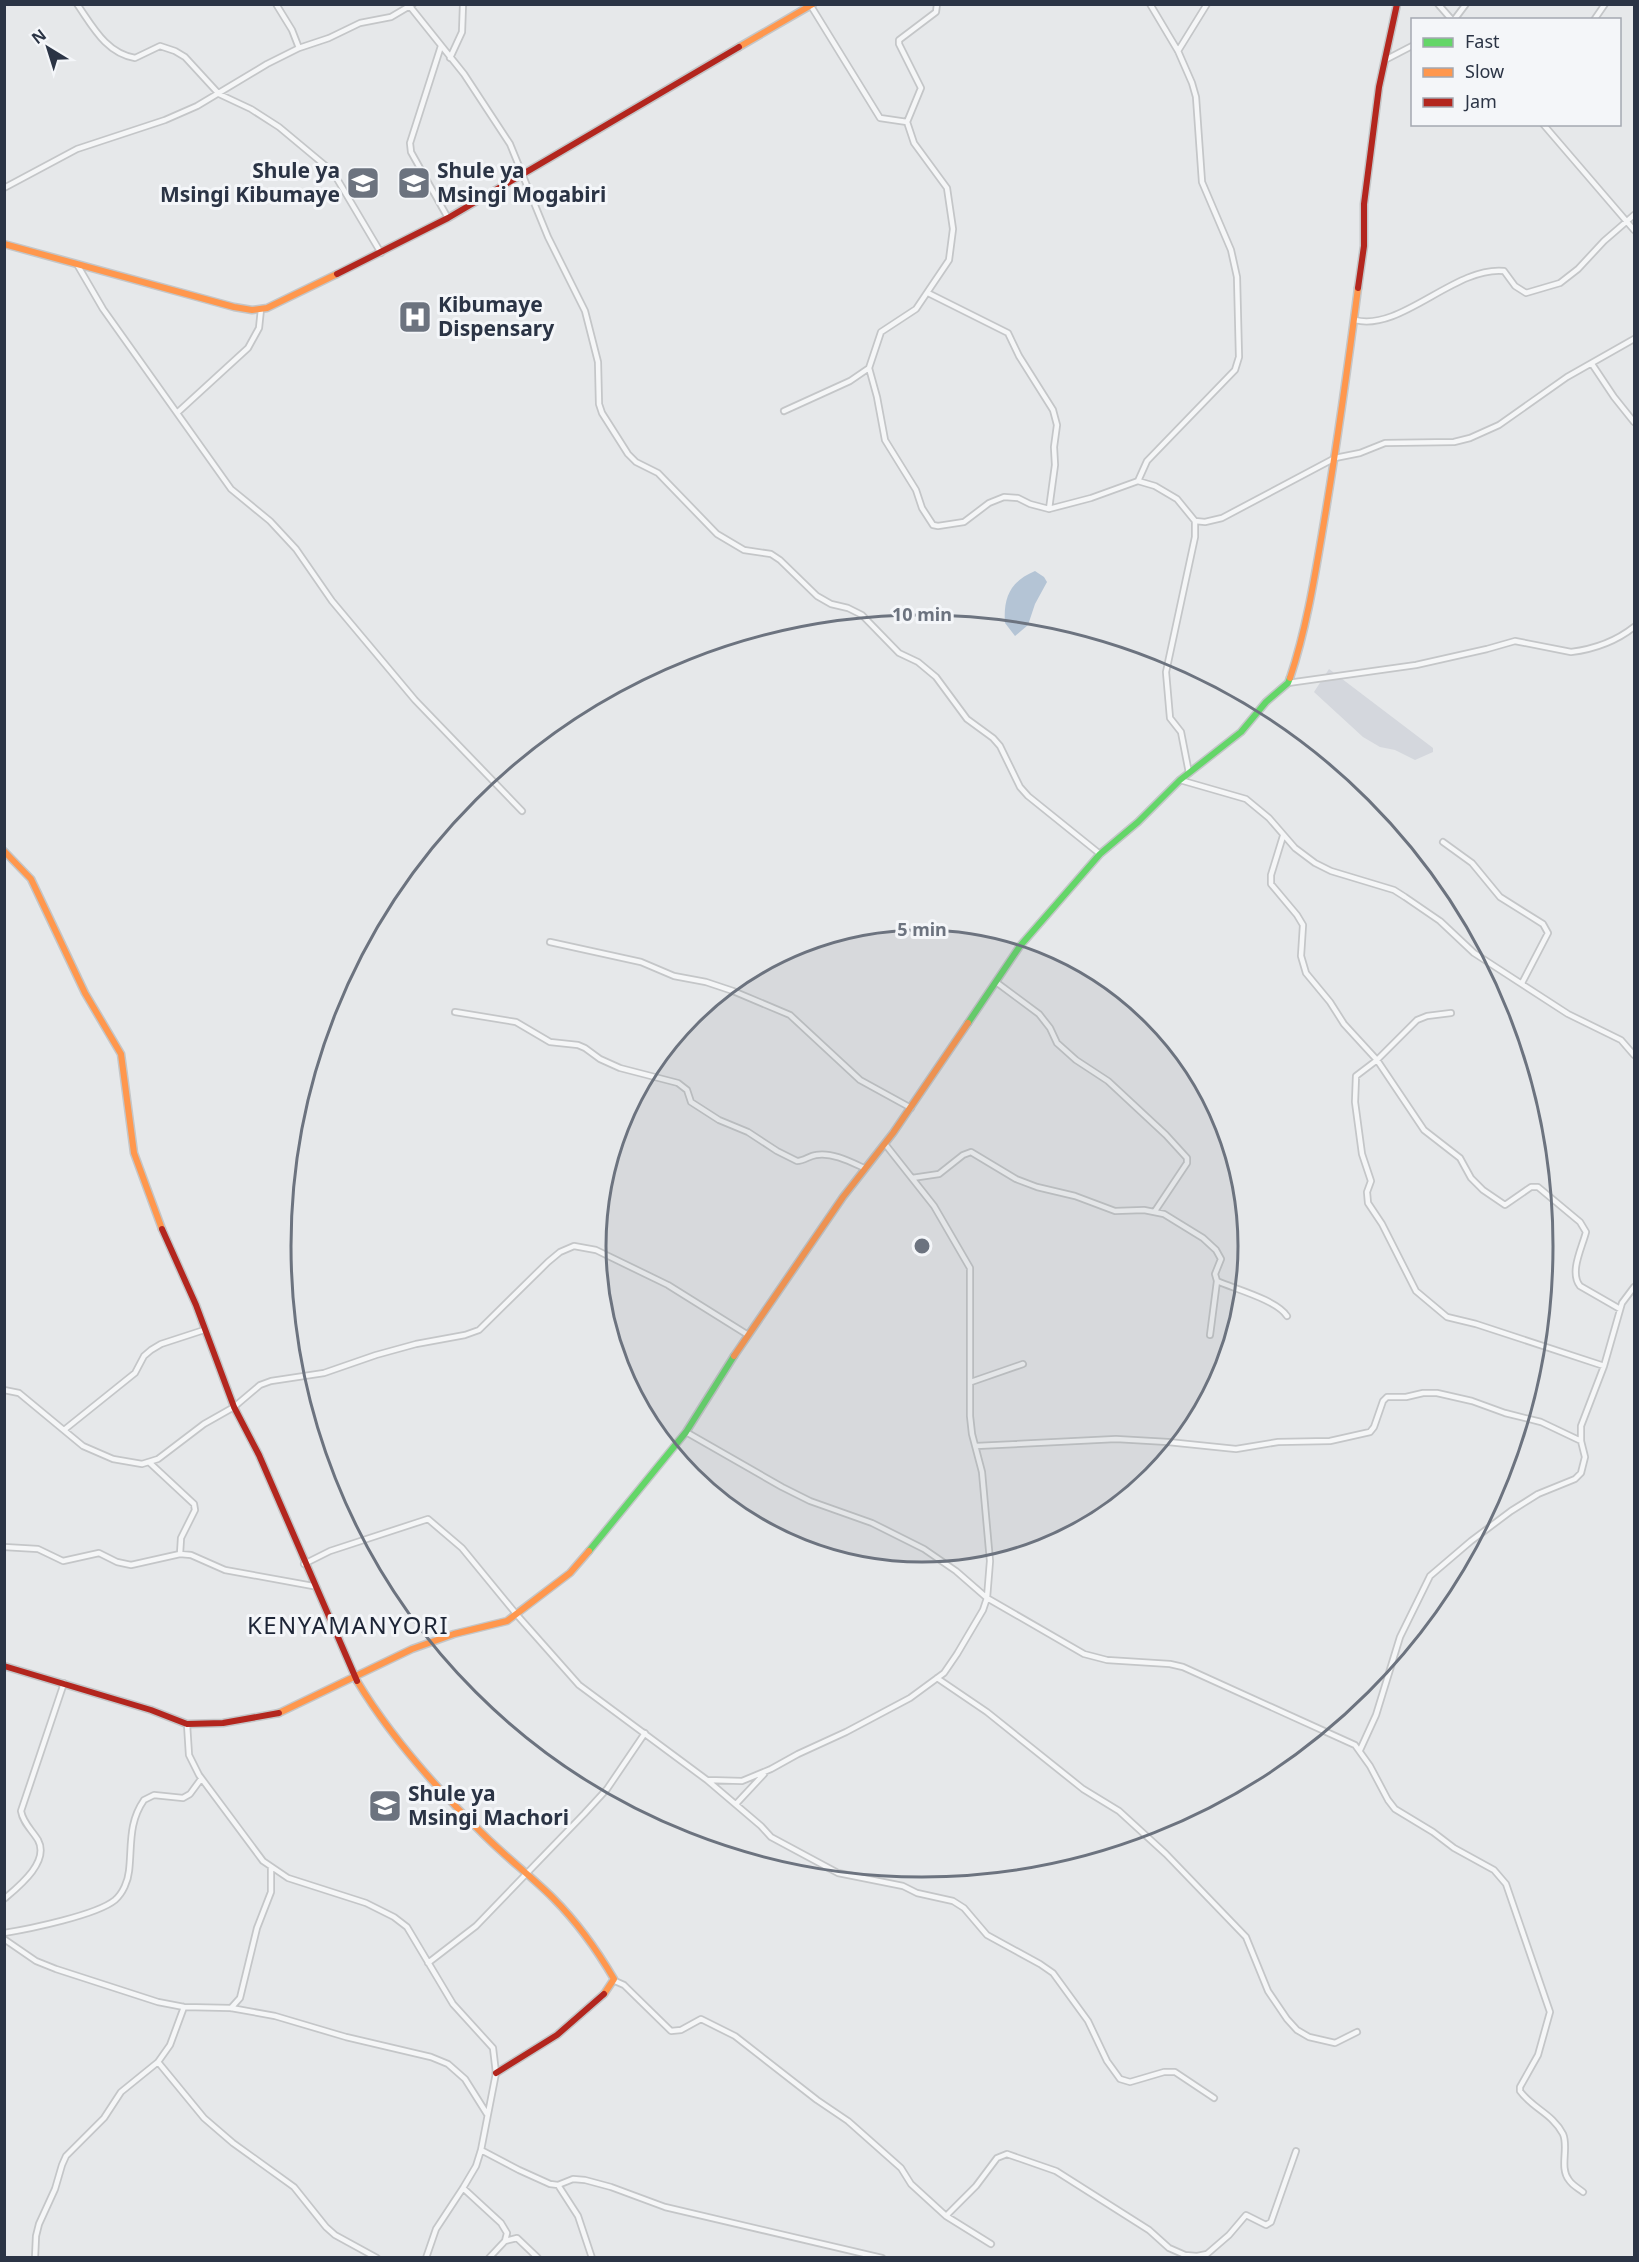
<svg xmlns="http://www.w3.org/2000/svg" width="1639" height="2262" viewBox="0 0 1639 2262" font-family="'Noto Sans',sans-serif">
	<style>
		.built { fill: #d4d7dd }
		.water { fill: #b4c4d5 }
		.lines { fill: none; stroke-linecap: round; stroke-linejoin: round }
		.street-casing { stroke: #c4c6c8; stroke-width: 8 }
		.fast-casing { stroke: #c4c6c8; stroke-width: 9 }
		.slow-casing { stroke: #c4c6c8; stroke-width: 9 }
		.jam-casing { stroke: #c4c6c8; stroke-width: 9 }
		.street { stroke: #f5f6f7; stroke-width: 4.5 }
		.fast { stroke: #63d668; stroke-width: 6 }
		.slow { stroke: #ff974d; stroke-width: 6 }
		.jam { stroke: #b3261e; stroke-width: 6 }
		.ring { fill: none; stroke: #6c737f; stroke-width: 3 }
		.labels { text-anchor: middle; stroke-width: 6; stroke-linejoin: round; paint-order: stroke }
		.poi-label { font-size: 21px; font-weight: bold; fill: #2b3445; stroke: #f4f6f9; text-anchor: start }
		.quarter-label { font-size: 24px; letter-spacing: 1.5px; fill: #1d2536; stroke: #f4f6f9 }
		.centre { fill: #6c737f; stroke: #f4f6f9; stroke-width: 3 }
		.ring-label { font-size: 18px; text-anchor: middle; font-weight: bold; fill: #6c737f; stroke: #f4f6f9; stroke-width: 6; stroke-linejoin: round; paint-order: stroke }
	</style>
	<rect width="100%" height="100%" fill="#e6e8ea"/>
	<path class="built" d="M1329,669l104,79v4l-18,8 -20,-10 -15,-3 -17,-10 -49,-45z"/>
	<path class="water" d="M1035,571l9,6 3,5 -12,22 -7,21 -13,11 -10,-13c-2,-26 6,-42 30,-52z"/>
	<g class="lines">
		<g class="street-casing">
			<path id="street" d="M77,4c16,23 29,49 58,54l25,-12 15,5 10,6 34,37 32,15 28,18 54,45 48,81
				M276,4l16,26 7,18
				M408,4l56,70 46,70 38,93 37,74 13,51 1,42 3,9 26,41 8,8 22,11 59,61 27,16 27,4 9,6 37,36 14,8 17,4 14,7 37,38 19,9 18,15 31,42 26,19 7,8 20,41 8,9 72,58
				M1438,4l14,16
				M811,6l69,112 27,4
				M1454,20l12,-16
				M1594,20l11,-16
				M441,46l-31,97 1,9 37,66
				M1178,51l29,-47
				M450,58l12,-26 1,-28
				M1385,60l27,-14
				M1543,124l91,106
				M4,188l73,-39 88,-29 32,-14 70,-42 32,-16 30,-10 31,-15 31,-6 22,-13
				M78,266l25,43 128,180 39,32 26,28 36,52 83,99 107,111
				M928,293l80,40 11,23 34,54 4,15 -3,22 1,18 -6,44
				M1355,320c46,12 100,-54 149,-49l11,15 11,7 34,-10 18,-14 26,-28 30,-26
				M1592,364l22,33 20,25
				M869,368l8,29 8,43 31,50 6,18 11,17 5,1 26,-4 25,-19 15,-6 14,1 12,6 19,5 42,-11 47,-17 17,5 22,13 18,22 10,1 17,-4 113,-60 25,-5 25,-10 69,-1 16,-4 29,-13 68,-48 67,-38
				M784,411l66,-30 19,-13 12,-36 35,-23 33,-49 4,-31 -6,-41 -33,-45 -7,-21 14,-34 -22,-44v-4l37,-28 1,-8
				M177,413l71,-65 11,-20 2,-19
				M1138,481l9,-20 88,-91 4,-13 -2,-80 -6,-27 -29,-68 -6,-85 -4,-14 -14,-32 -28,-47
				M1288,683l128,-18 71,-16 28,-8 56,11c24,-3 44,-10 63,-25
				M1189,773l-8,-41 -11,-14 -4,-46 29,-135v-16
				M1180,780l66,19 23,19 26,30 20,15 16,8 63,19 11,7 35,24 34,32 94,61 53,26 13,15
				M1283,836l-12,39v9l26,31 6,10 -2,31 5,17 24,29 14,22 33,36 47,70 36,28 11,20 12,12 22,15 26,-18h7l42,35 6,10c-4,16 -17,40 -6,54l40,23
				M1443,842l29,21 28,34 43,27 5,9 -26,50
				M550,942l91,20 33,14 32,6 27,9 57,24 70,65 51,28
				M996,982l43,32 11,14 7,15 19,17 32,21 58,54 21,23v5l-32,48
				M455,1012l61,10 34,20 28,3 7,3 15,11 20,9 58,15 9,7 4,12 28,18 29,12 29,19 20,10c7,0 12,-5 19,-6 16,-3 35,7 48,13
				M1451,1013l-24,3 -10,4 -40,40 -21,16 -1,26 7,52 9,27 -4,11 1,11 14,21 34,67 31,26 29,7 128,42
				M912,1178l27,-4 24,-19 8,-3 45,27 21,8 38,9 40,15 29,-1 20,4 39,24 13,12 5,9 -6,15 2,7c18,8 60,19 70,35
				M1210,1335l7,-54
				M971,1382l52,-18
				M4,1390l15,3 64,53 30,13 29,5 16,-5 46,-35 30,-17 26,-22 11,-4 53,-8 52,-18 40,-11 49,-9 14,-5 69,-68 12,-10 14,-6 22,4 72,35 80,50
				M64,1430l71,-57 9,-17 7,-6 10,-6 43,-14
				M686,1432l96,55 28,14 62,22 52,26 32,22 31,27 97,56 23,6 63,4 13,3 172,78 15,21 18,34 7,9 38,23 21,16 40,22 12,14 44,128 -12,43 -18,32v4c12,17 33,23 43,43 6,13 -4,34 6,46 3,5 9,8 14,12
				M976,1446l140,-7 52,3 68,7 42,-7 52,-1 40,-9 4,-5 9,-26 4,-4h19l17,-4h14l35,8 33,12 36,9 40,19
				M150,1463l44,41 1,6 -14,28 -1,16
				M4,1547l34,2 25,12 36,-8 18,9 14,3 49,-11 11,1 34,15 88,16
				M304,1564l26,-13 98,-32 34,29 55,67 62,70 128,95 54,46 10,11 67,36 65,13 14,7 36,8 11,7 23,27 53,29 13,9 35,48 19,40 13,18 10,3 34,-10h11l39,26
				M937,1678l50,34 96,77 36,22 47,43 80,83 22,54 19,28 10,11 12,7 26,6 22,-11
				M187,1724l2,31 10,20 64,86 25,17 78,25 28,14 13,10 46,77 40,44 3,25 -15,77 -5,16 -13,22 -27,41 -10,29
				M1360,1750l16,-35 24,-78 30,-61 41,-35 40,-30 27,-17 37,-15 6,-6 4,-16 -4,-16v-15l23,-60 18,-63 12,-16
				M707,1780l35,1 29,-12 27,-15 48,-22 64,-34 34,-25 13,-19 26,-44 4,-12 3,-37 -8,-89 -10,-38 -2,-18v-148l-36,-62 -49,-62
				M736,1804l28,-30
				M4,1899c14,-12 46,-37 34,-59 -6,-10 -15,-17 -17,-29l43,-128
				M4,1933c25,-4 93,-18 111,-33 8,-7 13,-19 14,-29 3,-25 -1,-48 15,-71l10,-5 29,3 7,-4 11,-15
				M4,1939l32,22 20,8 102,33 26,5 47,1 44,8 71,21 85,20 17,7 17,15 22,35
				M428,1963l48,-37 108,-112 23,-25 38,-56
				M615,1981l9,4 47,46 10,-1 20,-11 34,17 82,64 31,21 53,47 10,16 35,32 45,28
				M231,2008l9,-10 17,-70 14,-36v-24
				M158,2062l46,56 29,25 61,44 32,40 9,8 42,23
				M481,2150l38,20 31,14 8,1 15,-6 12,1 26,7 54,20 217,51
				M558,2185l20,31 14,42
				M463,2188l38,35 6,10 -2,8 -16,17
				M946,2216l30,-30 21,-28 10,-4 49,17 93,59 20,18 16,7 12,1 10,-2 22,-19 17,-20 20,10 5,-3 25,-71
				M505,2241l12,-3 21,20
				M35,2258l1,-22 3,-12 16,-35 7,-24 4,-9 38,-38 17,-26 37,-30 12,-17 14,-38"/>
		</g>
		<g class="fast-casing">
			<path id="fast" d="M968,1023l52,-77 80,-92 38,-32 42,-42 61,-48 25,-30 22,-19 2,-5
				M589,1551l97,-119 48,-76"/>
		</g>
		<g class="slow-casing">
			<path id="slow" d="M739,47l74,-43
				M4,244l230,63 18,3 15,-2 70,-34
				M1290,678c17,-51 25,-103 34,-156 13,-78 24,-156 34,-234
				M4,851l27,28 54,114 36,61 13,99 28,76
				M734,1356l109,-159 50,-64 75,-110
				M357,1681c35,58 80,108 128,155 22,22 47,41 68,62 24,24 44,52 61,81l-10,15
				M279,1713l133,-64 42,-15 53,-13 63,-48 19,-22"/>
		</g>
		<g class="jam-casing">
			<path id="jam" d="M337,274l111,-56 291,-171
				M1358,288l6,-42v-42l15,-117 18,-83
				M162,1229l34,76 38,102 25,48 98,226
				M4,1666l147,44 36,14 36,-1 56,-10
				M496,2073l61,-38 47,-41"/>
		</g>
		<use href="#street" class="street"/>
		<use href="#fast" class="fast"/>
		<use href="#slow" class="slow"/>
		<use href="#jam" class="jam"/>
	</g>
	<circle cx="922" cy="1246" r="316" fill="#6c737f" fill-opacity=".12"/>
	<g class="ring">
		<circle cx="922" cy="1246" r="316"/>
		<circle cx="922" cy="1246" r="631"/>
	</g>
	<defs>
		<g id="school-square" transform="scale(1.725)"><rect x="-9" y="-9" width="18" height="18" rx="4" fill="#6c737f" stroke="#f4f6f9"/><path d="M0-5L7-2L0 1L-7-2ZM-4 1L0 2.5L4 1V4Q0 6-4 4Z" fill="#fff"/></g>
		<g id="hospital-square" transform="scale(1.725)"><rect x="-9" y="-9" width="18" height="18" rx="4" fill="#6c737f" stroke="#f4f6f9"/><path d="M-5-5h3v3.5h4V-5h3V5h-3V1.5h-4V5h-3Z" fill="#fff"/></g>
	</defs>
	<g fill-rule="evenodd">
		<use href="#school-square" x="363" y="183"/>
		<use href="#school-square" x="414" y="183"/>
		<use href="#hospital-square" x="415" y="317"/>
		<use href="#school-square" x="385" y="1806"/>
	</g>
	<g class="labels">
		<g class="poi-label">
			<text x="340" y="178" text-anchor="end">Shule ya<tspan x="340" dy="24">Msingi Kibumaye</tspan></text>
			<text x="437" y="178">Shule ya<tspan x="437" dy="24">Msingi Mogabiri</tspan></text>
			<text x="438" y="312">Kibumaye<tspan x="438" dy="24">Dispensary</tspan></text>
			<text x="408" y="1801">Shule ya<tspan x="408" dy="24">Msingi Machori</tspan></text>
		</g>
		<g class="quarter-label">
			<text x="348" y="1634">KENYAMANYORI</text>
		</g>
	</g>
	<circle cx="922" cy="1246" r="9" class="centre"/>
	<g class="ring-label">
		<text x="922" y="621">10 min</text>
		<text x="922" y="936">5 min</text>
	</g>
	<rect width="1639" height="2262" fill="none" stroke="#2b3445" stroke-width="12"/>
	<rect x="1411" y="18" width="210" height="108" fill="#f4f6f9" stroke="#a4a8b1" stroke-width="1.5"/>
	<rect x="1423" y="38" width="30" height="9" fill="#63d668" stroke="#a4a8b1" stroke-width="1.5"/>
	<text x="1465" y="48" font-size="18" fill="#2b3445">Fast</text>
	<rect x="1423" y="68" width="30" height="9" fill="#ff974d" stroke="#a4a8b1" stroke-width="1.5"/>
	<text x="1465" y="78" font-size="18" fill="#2b3445">Slow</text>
	<rect x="1423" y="98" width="30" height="9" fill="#b3261e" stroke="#a4a8b1" stroke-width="1.5"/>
	<text x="1465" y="108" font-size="18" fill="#2b3445">Jam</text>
	<g transform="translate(48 48) rotate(322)" stroke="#f4f6f9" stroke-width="4.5" paint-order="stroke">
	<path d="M0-4.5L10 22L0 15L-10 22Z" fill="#2b3445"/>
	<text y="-9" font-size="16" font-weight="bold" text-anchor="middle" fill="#2b3445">N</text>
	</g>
</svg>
